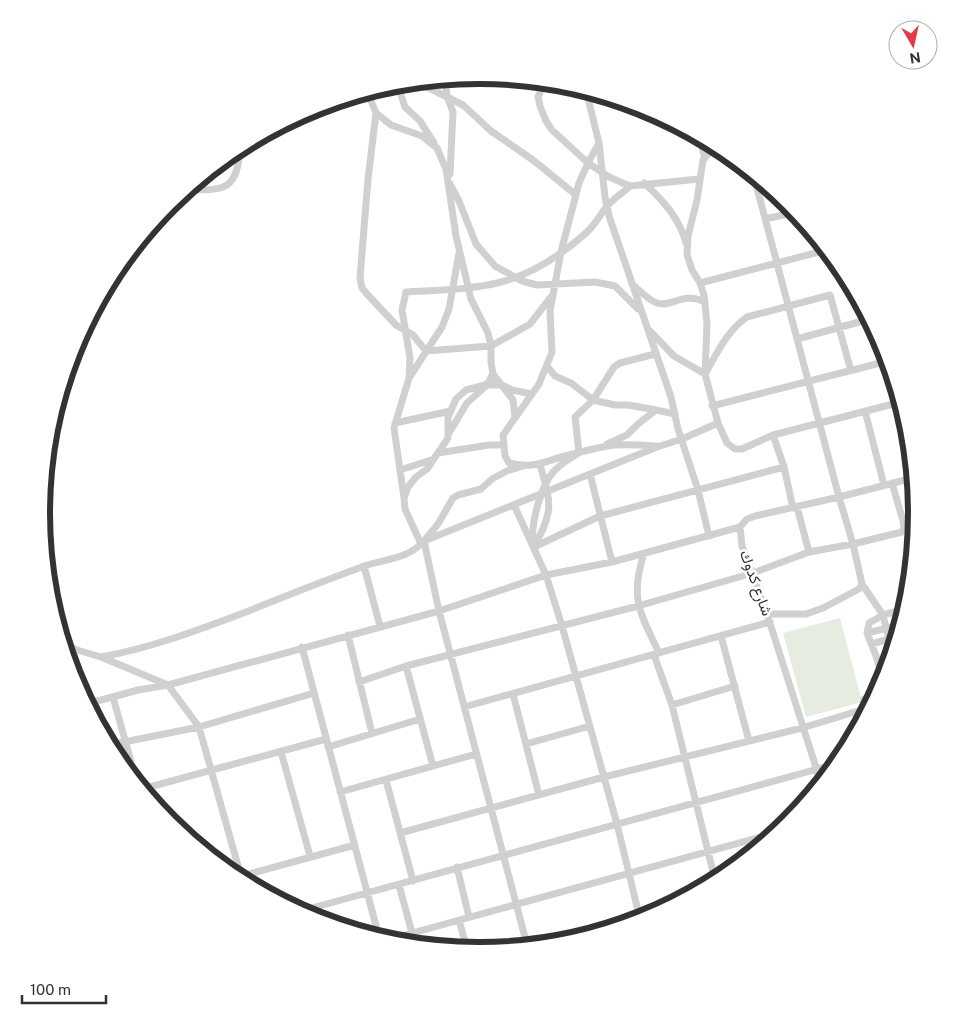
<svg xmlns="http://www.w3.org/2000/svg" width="958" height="1025" viewBox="0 0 958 1025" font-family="'Public Sans',Vazirmatn,sans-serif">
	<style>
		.park { fill: #e6ecdf }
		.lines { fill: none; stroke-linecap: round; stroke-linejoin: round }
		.minor { stroke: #d0d0d0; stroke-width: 7 }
		.labels { text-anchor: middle; stroke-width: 5; stroke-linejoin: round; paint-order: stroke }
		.street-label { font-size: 15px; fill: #333; stroke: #fff }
		.rim { fill: none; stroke: #333; stroke-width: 6 }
	</style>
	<rect width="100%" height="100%" fill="#fff"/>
	<path class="park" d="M840,618l22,84 -56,15 -23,-84z"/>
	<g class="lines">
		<path class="minor" d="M445,78l2,18 6,16 -3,62
			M415,81l48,24 28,26 42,29 43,35
			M554,82l-13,8 -3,7 2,9 6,15 6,9 36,33 21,14 21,9 69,-7
			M397,83l8,24 15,14 14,22
			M586,90l13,53 6,54 4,19 62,181 7,32 20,61 11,46
			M367,91l9,22 15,12 31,11 15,12 9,21 10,67 15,63 17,34 3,13v16l2,12 20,26 2,18
			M376,113l-8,66 -8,99 2,10 5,6 29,31 17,10 13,16 65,-5 39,-22 21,-27
			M699,136l6,22
			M599,143l-11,20 -9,20 -18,69 -11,59 2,41 -13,32 -36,51 2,21 4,7c25,6 33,-1 56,-7 16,-4 33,-9 49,-11 14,-1 28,0 42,1
			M753,173l86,324 14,47 9,40 -3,5 -36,19 -17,6h-39
			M644,183c19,17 36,36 42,60
			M450,184l9,17 17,43 19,22 27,15 15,4 58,-3 20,4 23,23
			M185,190c39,0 53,2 55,-44
			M765,219l31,-7
			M700,283l127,-33
			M632,284c7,6 16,16 25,19 14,5 26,-12 48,-1
			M650,331l24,25 31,18c12,-21 22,-43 42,-57l83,-22 21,76
			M797,339l73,-20
			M547,366l8,10 16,7 22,17 22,5h13l28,5 -18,14 -11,11 -20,9
			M409,378l1,-20 -8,-48 4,-18c31,-2 64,-2 95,-10 32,-8 60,-27 85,-49 9,-8 14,-18 21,-27 7,-8 16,-13 23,-20
			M712,406l176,-45
			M656,410l19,4
			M865,411l19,74
			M395,423l56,-12
			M718,423l-13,-49 2,-50 -3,-29 -4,-12 -8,-13 -5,-15 1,-19 9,-36 6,-40 6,-7 12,-5
			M449,433l18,-30 20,-18 6,-11
			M773,435l11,32 9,41
			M438,453l51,-8h14
			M523,466l-16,5 -15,8 -11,10 -23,6 -5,3 -15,26 -14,17 15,70 88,334
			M400,470l34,-11
			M590,474l22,88
			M404,498l-10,-70 15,-50 33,-51 7,-18 10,-56
			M514,505l32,70 16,51 55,198 23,95
			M797,507l12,45
			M533,541c-2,-18 8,-56 21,-70 7,-7 16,-13 25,-18l-4,-36 18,-17 21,-33 6,-4 35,-9
			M421,544l-16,-35 -1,-11 4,-11 8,-10 11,-8 21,-31v-21l8,-18 10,-9 19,-5h17l10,5 20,4
			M534,546c6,-10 12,-22 14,-33 3,-15 -4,-34 -8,-48
			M534,547l66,-31 184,-49
			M644,554c-15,45 -3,60 15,99l-5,2 18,50 43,175
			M364,566l16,60
			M862,584l21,31 9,38
			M867,633l33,-8
			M348,635l24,98
			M721,636l28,105
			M64,644l13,6 24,7 67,28 31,42 43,153
			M871,644l26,-7
			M302,647l77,290
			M101,657c50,-9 97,-27 145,-45 37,-15 75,-30 113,-44 24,-10 47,-7 65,-27l233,-94 25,-8 36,-16 9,20 8,6h7l31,-14 128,-33
			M878,663l12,-3
			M406,666l27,100
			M883,680l-7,-24 -9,-23 2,-10 14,-8 22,-6
			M359,682l47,-16 232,-60 115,-33 56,-21 44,-8 49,-12 2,-5 -1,-6 -11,-38
			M513,694l26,101
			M113,697l24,86
			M87,704l51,-14 30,-5 271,-74 107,-36 66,-13 128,-35
			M672,705l63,-19
			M464,707l306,-85
			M867,710l-3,-11 12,-4
			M526,744l64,-18
			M109,745l90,-18 115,-34
			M328,747l92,-28
			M281,752l29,104
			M386,780l27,101
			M821,783l-54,-169 -25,-68 -2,-19 7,-8 8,-3 84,-19 74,-19
			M142,789l184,-50
			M340,792l136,-38
			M400,833l204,-56 198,-49 66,-20
			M457,867l12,50
			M238,877l117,-32
			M399,885l13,48
			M301,911l535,-147
			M459,920l8,29
			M387,940l388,-107"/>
	</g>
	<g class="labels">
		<g class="street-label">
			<text transform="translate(756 583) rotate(70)" y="5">شارع كدوك</text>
		</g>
	</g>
	<path d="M0 0H958V1025H0ZM50 513a429 429 0 1 1 858 0a429 429 0 1 1-858 0Z" fill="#fff" fill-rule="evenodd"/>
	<path class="rim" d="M50 513a429 429 0 1 1 858 0a429 429 0 1 1-858 0Z"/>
	<g transform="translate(913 45) rotate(171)"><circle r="24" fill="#ffffff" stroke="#adadad"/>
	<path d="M0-4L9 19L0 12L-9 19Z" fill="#e63946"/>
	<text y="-8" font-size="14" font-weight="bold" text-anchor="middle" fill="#333333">N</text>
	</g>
	<path d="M22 995v8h84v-8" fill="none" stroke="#333333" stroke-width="2.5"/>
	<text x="30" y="995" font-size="15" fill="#333333" stroke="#ffffff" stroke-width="4" paint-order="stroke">100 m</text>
</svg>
